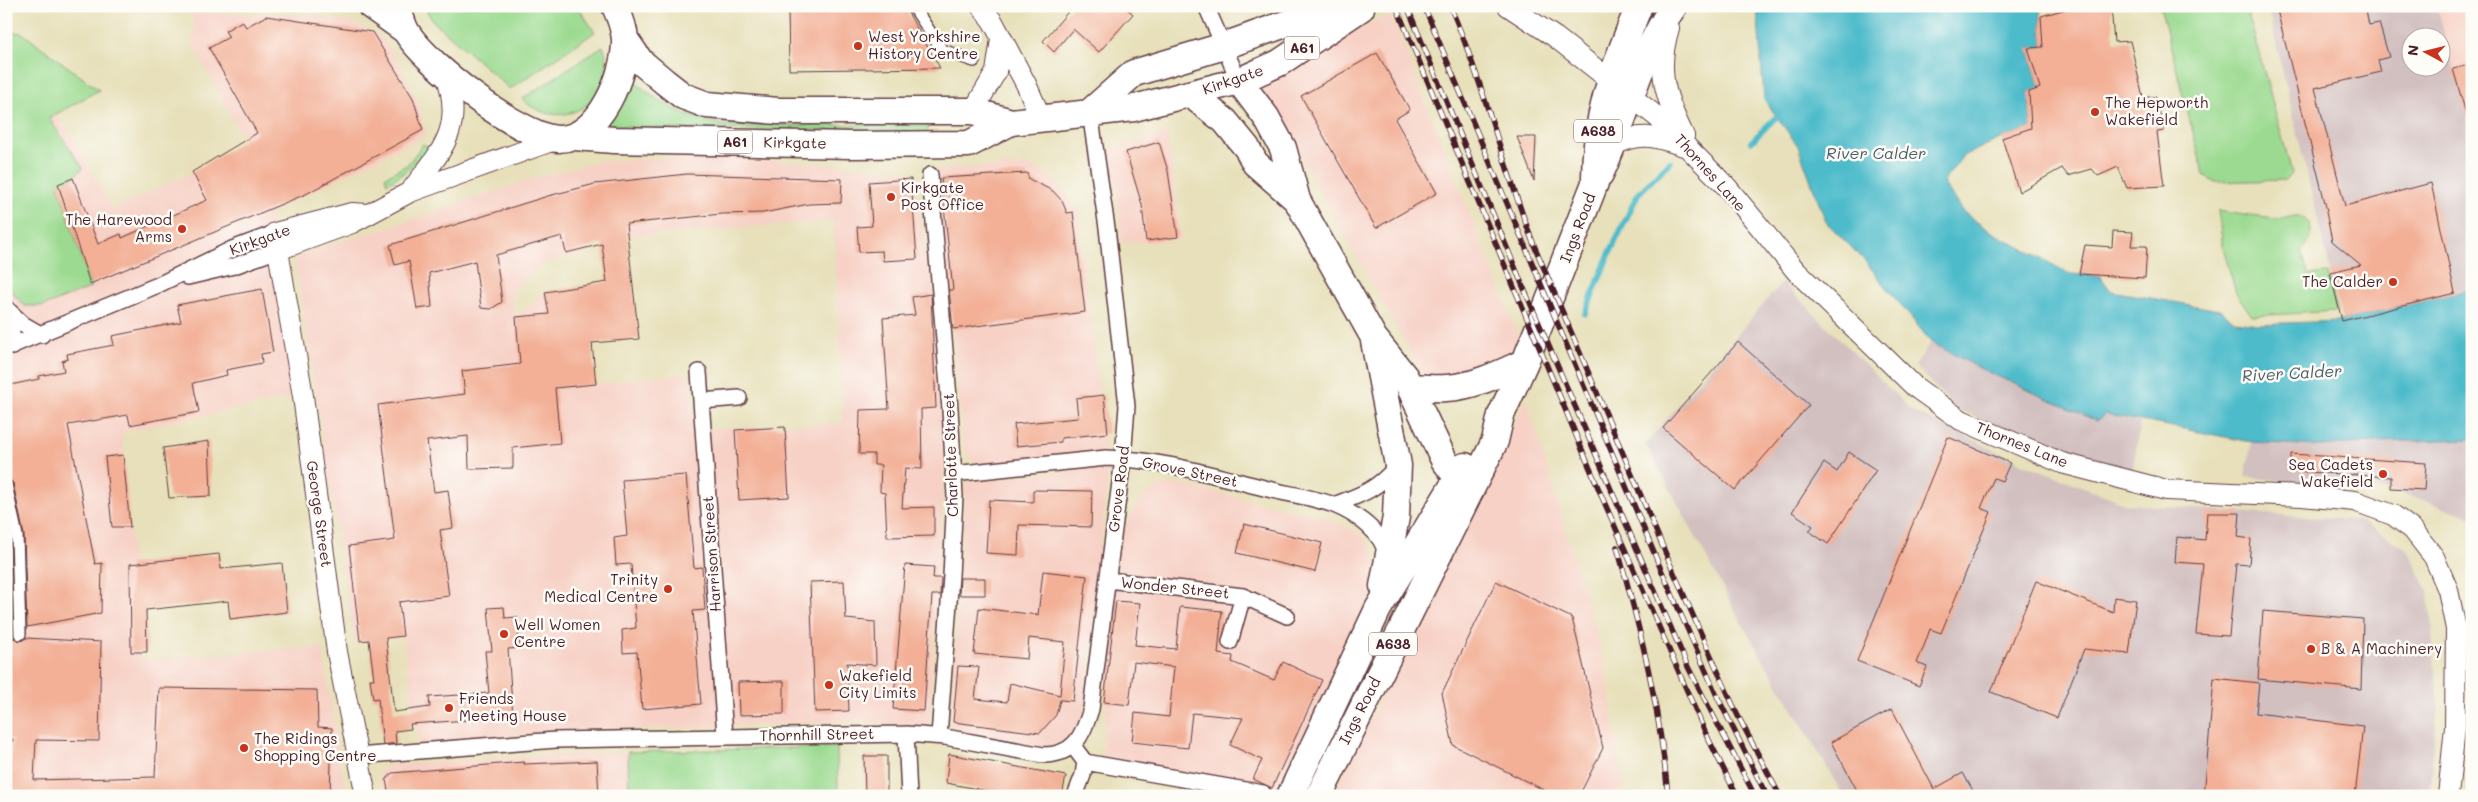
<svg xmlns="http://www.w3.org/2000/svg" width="2478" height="802" viewBox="0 0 2478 802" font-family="Mali,sans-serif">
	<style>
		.built { fill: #f7d1c6; fill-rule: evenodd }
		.industrial { fill: #d2bfbf; fill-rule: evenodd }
		.green { fill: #9bda90; stroke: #727c5e }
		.water { fill: #4ebbca; stroke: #4c6d7a }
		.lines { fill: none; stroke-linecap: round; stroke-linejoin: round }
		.stream { stroke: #4ebbca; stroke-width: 6 }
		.building { fill: #f3b097 }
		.pedestrian-casing { stroke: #623c40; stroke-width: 14 }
		.minor-casing { stroke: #623c40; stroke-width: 18 }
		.tertiary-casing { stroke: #623c40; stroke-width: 22 }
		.trunk-casing { stroke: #623c40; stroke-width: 29 }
		.pedestrian { stroke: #fff; stroke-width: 11 }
		.minor { stroke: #fff; stroke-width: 15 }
		.tertiary { stroke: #fff; stroke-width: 20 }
		.trunk { stroke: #fff; stroke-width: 26 }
		.rail-casing { stroke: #4a1f2b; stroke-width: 5.5 }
		.rail { stroke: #fdfcf7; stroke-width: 4; stroke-dasharray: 11; stroke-linecap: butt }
		.poi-dot { fill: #c8321e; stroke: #fdfcf7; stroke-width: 2 }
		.labels { text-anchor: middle; stroke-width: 5; stroke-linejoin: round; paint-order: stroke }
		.shield { fill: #fdfcf7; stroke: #806168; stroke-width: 1 }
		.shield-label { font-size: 14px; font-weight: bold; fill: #4a1f2b }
		.poi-label { font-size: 15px; fill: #4a1f2b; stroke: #fdfcf7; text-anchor: start }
		.street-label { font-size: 15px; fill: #4a1f2b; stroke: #fdfcf7 }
		.water-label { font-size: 16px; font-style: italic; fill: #4c5d6b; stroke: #fdfcf7 }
	</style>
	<rect width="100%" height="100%" fill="#fdfcf7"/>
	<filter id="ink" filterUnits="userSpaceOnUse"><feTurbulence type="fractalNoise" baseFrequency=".02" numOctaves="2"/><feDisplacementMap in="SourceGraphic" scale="10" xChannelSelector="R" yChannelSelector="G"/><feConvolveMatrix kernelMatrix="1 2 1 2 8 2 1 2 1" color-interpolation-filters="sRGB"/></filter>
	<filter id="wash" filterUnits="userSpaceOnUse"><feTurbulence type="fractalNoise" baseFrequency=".0096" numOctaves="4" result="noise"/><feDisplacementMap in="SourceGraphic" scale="20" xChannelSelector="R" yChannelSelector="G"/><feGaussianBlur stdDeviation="1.12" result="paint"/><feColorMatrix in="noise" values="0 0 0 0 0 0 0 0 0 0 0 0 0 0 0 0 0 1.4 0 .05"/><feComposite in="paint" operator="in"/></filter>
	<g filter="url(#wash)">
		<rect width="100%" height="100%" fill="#e7e0ba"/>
		<path class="built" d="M2437,6h35v130l-19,-67z
			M193,13l116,2 44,8 23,10 8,7 9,13 25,48 8,34 -156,78 27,184 -175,35 18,228 182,-13 24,149h-340v-656l49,-25 20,25 37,70 80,-38 52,-31 -51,-96z
			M1391,16l131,330 -8,12 -67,24 -24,-7 -163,-291 118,-65z
			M1167,133l15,107 -60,3 -11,-95z
			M725,156l186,16 23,122 12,153 -17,277 -6,2 -68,-5 -291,11 -145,12 -16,-107 -48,6 -60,-383 6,-6 107,-33 126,-43 67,-17zM834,220l9,203 -148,6 -6,-56 -93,11 -12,-98 -39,6 -29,25 -5,-23 9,-12 29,-21 41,-8 -2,-13z
			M1027,165l12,4 16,13 22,26 29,243 -116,15 -13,-2 -9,-7 -4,-9 -27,-279z
			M1526,398l78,261 21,137h-292z
			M1087,469l21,1 -24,246 -10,15 -10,9 -12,6 -13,3 -89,-18 16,-249z
			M1178,484l153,35 32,16 8,12 8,25 -3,19 -98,200 -176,-32 16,-202 8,-33 15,-27 20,-11z
			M628,752l1,44h-244l-6,-20 6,-11z"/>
		<path class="industrial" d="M2267,6h170l35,130v152l-130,33zM2410,38h30v30h-30z
			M1782,282l130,129 110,52 105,41 235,17 46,29 21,43 9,113 -9,90h-585l-104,-176 -94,-176z
			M1931,342l48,26 118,53 8,-7 35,8 -8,52 -72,-20 -105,-46 -40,-42z
			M2472,439v78l-76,-26 -151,-14 7,-35 66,4 55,-4z"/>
		<path class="green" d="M424,6h153l18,26 -85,57 -78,-69z
			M2160,6h86l46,167 -7,7 -70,2 -11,-7z
			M6,32l16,1 77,57 -50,28 34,50 -10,10 -15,7 32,99v4l-46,18h-19l-19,-20z
			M603,46c20,51 -41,92 -81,53z
			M632,79c29,27 54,38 92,46h204l-1,9 -18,-3 -244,-2 -57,-3 -1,-10 20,-34z
			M423,144l6,4c-13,16 -24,26 -42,35l-2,-6 23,-13z
			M2218,211c20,3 41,7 62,8 8,0 15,-6 23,-1 13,7 8,24 -1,32l6,25 20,-2 9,38 -85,5 -16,-23 -13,-46z
			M837,747l1,49h-209l-1,-44z"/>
		<path class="water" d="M1757,6h283l3,41 -15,1 12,40 -11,4 2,36 -29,10 -39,18 -20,26 19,29 26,19 82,44 30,2 11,15 108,19 16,11 23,3 84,-3 130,-32v150l-99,3 -55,4 -66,-4 -147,-28 -8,7 -118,-53 -48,-26 -66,-81 -39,-39 -28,-76 -34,-47z"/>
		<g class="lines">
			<path class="stream" d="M1751,142l25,-25
				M1585,314l22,-55 31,-65 32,-32"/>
		</g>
		<g id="blocks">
			<path class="building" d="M788,6h116l36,62 -151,2z
				M1073,6h51l9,8 -34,38 -26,-23 -19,23 -11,-11z
				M2077,6h34l3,36 16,-1 13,56h13l8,34 -7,1 7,54 -37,2 -9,-21 -20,9 -6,-7 -24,7 -6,-8 -43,24 -17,-54 29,-10 -2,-36 11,-4 -12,-40 15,-1 -2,-31z
				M2276,6h89l4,19 10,-2 10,34 -11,3 3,12 -66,16 30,118 86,-23 24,110 -113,28 -12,-49 31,-7 -29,-24 -6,-29 1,-1z
				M266,16l106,16 41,66 10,32 -117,64 -216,90 -32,-100 15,-6 25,66 23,-10 1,4 85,-38 -15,-28 65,-39 -48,-85 20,-11 -4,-6 17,-10 4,6z
				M1377,53l33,57 -15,9 42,74 -61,35 -75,-132z
				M2472,64v53h-5l-14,-48z
				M1517,137h19l-2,44z
				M1159,142l9,29 10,66 -32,4 -4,-36 -16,-53z
				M1027,173l2,6 24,12 9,10 5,12 6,-1 12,100 -132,17 -4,-39h4l-12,-112z
				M687,174l155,5 -1,24 -32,1 -46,9 -42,1 -95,10 13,115 -47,4 4,41 -41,4 5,55 -47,5v20l-44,1 -1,-33 -41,5 7,51 14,-2 5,38 -13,2 9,66 -50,6 4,34 -17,2 8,74 36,-5 -1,-10 60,-4 -4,-42h7l-4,-43 16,-1 1,11 12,-1 3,31 -12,1 5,68 -103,7 1,5 -16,2 1,12 -13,2 -5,-47 -5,1 -3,-20h4l-5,-39 -9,1 -11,-95 46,-6 -17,-135 87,-11 -3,-23 58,-7 -4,-47 33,-3 -4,-22 62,-10 -5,-38 -36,9 -4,-17 -66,19 6,47 -11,7 -10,-1 -6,-47 -46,12 3,34 -15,2 -8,-48 -14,4 -5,-20 158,-49 47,-12z
				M911,179l6,80 -34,2 -1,-10 -23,1 -2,-25 15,-1 -3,-44z
				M2113,231l20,1 -2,14h16l-2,32 -66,-4 6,-29 27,2z
				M262,289l11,63 -12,2 1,9 -36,7 1,5 -34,8 6,29 -69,13 -2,-10 -60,10 27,139 7,-1 -1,50 -74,14 -3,-92 -11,-52 -7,-5v-92l33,-7v-3l25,-5 -2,-10 6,-2 -1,-5 47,-9 -2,-9 69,-14 -4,-17z
				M931,294l5,114 -15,1 1,60 -17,-1 -3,40 32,-1v29l-47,1 -2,-44 -5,-1 1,-27h-7v-11h-15l1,-44 29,-1 -6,-91 32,-3 -3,-18z
				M1738,342l71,63 -74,85 -72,-62z
				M1104,395l4,38 -47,5v4l-45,4 -2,-22 64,-6 -2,-20z
				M785,427l4,70 -50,3 -4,-70z
				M1948,437l62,26 -8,18 -8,-3 -13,30 10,4 -50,121 -11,-4 -6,17 -7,17 10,4 -8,19 -62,-25z
				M209,441l2,55 -42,2 -6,-50z
				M1849,452l27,18 -48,74 -19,-13 4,-5 -21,-14 32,-49 13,9z
				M2291,454l135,9 -2,27 -33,-2v-11l-101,-6z
				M123,455l7,72h-18l-7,-70z
				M686,475l8,93 8,-1 3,43 -12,1 8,93 -59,5 -5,-57 -14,1 -1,-23 14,-2 -5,-64 -15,1 -2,-27 13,-2 -5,-56z
				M1033,490l59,1 -1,36 -72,-2 -1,30 -32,-2 3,-53 44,2z
				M2207,513h33l-2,24 13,2 -2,26 -13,-1 -7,72 -33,-2 7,-70 -28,-2 2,-25 28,3z
				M6,522l4,15 2,92 -6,1z
				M1244,524l78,19 -7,29 -78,-19z
				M219,554l2,15 61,-6 5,49 -57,7 -2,-18 -82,9 1,42h-16l-1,-88z
				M905,565l29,2 -1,11h8l-1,17h-8l-8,116 -31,-2z
				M1043,571l44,5 -14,125 -13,-1 -4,15 -16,18 -87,-11 5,-56 21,1 -4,32 32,3 3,-19 50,12 5,-53 -36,-4 -2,21 -53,-5 5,-46 59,7z
				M960,578h25v17h-26z
				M844,581l2,38 29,3 1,43 -29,-2 2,48 -34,1 -5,-130z
				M1496,581l76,37 31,130 -24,48h-23l-103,-51 -11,-52z
				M2036,581l77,31 1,-15 22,3 -7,54 -45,-5 -27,69 -66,-26z
				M1116,601l24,2 -5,42 41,4 4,-42 42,4 -4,43 15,2 -1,6 42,18 9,-18 39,18 -50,108 -19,-9 9,-19 -32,-15 13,-27 -51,-5 -4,35 -56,-6 3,-29 34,4 5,-50 -40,-5 -5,43 -25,-3z
				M2263,611l100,8 -2,70 -103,-10z
				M6,638h8l6,3 6,-3 75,4 -2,99 -63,-1 -2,40 121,-3 4,-89 158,2 1,37 14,1 -2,68h-324v-24l2,1 5,-34h-7z
				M2214,678l45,5 -3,30 107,13 -8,70h-151z
				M784,681v33l-45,1 -1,-33z
				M1892,709l42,80 29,-16 13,23h-116l-29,-54z
				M949,754l117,22 -4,20h-48l-68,-13z
				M864,756h23v40h-22z
				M597,761l2,35h-210l-3,-16 6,-7 132,-11v2z"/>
		</g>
	</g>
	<g filter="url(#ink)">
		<use href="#blocks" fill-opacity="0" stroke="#623c40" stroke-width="1"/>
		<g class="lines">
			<g class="pedestrian-casing">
				<path id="pedestrian" d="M913,6l29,44 32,11
					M6,485l11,51 3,98"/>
			</g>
			<g class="minor-casing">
				<path id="minor" d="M1206,6l33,75
					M930,175l20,234 5,87 -4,80 -12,160
					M188,277l46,-11 44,-16
					M6,308l17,16 19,11
					M6,314l6,20 1,13
					M6,348l152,-63 74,-36 43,-16
					M699,372l26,364
					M701,401l38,-3
					M953,474l153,-16c53,1 106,17 158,30 23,6 48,9 70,17 22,9 49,27 53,52
					M1334,505c29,-11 42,-15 63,-39
					M1108,580l135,16 44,20
					M1230,642l13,-46
					M906,734l3,62
					M1073,746l12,16 178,31
					M357,756l199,-16 350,-6 39,3 98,18c31,0 40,-19 48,-46l32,-250 4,-53 -20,-178 -17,-116
					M1075,796l8,-21 2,-13"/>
			</g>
			<g class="tertiary-casing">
				<path id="tertiary" d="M981,6l12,16 33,62 15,34
					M1508,6l47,31 101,79 71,71 69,84 119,116 46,33 101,43 104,27 136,6 53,5 38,14 20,15 21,27 14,33 8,39 -1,98 -7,69
					M1669,28c-13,43 -4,69 15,108
					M973,111l23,-39 5,-33
					M1614,145c28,-14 42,-8 70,1
					M410,192c31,-41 55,-62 36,-118
					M278,250l74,-27 58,-31 147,-53
					M366,796l-29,-144 -34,-256 -28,-163 77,-20 15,1"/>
			</g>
			<g class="trunk-casing">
				<path id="trunk" d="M371,6l35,25
					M397,6c3,8 5,18 9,25 18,32 116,108 153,108 41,-1 67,-65 66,-100 -1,-12 -5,-22 -10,-33
					M625,39l15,22 25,21 18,14 24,9 71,6h195l38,11
					M1239,81l27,36 17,31 14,52 30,54 47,84 31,39 39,83 25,33
					M1190,94l35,27 22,27 8,15 42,37
					M1090,112l44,-39 90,-27 61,-22 65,-14
					M575,137l39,3 236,5 119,-1 42,-22 123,-14 105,-27 40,-18 82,-55
					M1600,174c26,-53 39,-120 74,-168
					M1374,341l24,124 -2,52 -13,69
					M1410,387c12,0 24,2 36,1 27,-1 55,-15 79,-26
					M1290,796l88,-187 87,-143
					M1319,796l176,-355 6,-26 24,-53 70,-179c-1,-68 19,-115 44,-177"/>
			</g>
			<use href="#pedestrian" class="pedestrian"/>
			<use href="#minor" class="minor"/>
			<use href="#tertiary" class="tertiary"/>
			<use href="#trunk" class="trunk"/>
			<g class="rail-casing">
				<path id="rail" d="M1396,6l206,491 104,237 31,62
					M1407,6l115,278 166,383 67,129
					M1424,6l236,561 57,129 50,100
					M1450,6c34,78 53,160 84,239l137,321 66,148 43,82
					M1617,547c24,84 43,162 51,249"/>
			</g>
			<use href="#rail" class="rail"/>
		</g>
	</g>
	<g class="poi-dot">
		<circle cx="858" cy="46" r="5"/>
		<circle cx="2095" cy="112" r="5"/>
		<circle cx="891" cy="197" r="5"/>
		<circle cx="182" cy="229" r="5"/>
		<circle cx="2393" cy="282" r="5"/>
		<circle cx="2383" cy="474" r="5"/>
		<circle cx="668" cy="589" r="5"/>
		<circle cx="504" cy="634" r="5"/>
		<circle cx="2311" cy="649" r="5"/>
		<circle cx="829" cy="685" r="5"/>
		<circle cx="449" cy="708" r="5"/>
		<circle cx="244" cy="748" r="5"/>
	</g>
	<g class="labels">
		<g class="shield">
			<rect x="1284.5" y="36.5" width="35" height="23" rx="4"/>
			<rect x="1574" y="119.5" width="48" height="23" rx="4"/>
			<rect x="717.5" y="130.5" width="35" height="23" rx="4"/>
			<rect x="1369" y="632.5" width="48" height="23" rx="4"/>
		</g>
		<g class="shield-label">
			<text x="1302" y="53">A61</text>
			<text x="1598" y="136">A638</text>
			<text x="735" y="147">A61</text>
			<text x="1393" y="649">A638</text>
		</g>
		<g class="poi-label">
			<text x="868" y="42">West Yorkshire<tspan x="868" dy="17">History Centre</tspan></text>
			<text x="2105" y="108">The Hepworth<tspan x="2105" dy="17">Wakefield</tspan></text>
			<text x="901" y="193">Kirkgate<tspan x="901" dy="17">Post Office</tspan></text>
			<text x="172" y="225" text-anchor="end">The Harewood<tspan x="172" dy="17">Arms</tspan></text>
			<text x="2383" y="287" text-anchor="end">The Calder</text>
			<text x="2373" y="470" text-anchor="end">Sea Cadets<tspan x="2373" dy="17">Wakefield</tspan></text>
			<text x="658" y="585" text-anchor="end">Trinity<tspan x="658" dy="17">Medical Centre</tspan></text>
			<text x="514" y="630">Well Women<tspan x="514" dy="17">Centre</tspan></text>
			<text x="2321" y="654">B &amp; A Machinery</text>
			<text x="839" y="681">Wakefield<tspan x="839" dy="17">City Limits</tspan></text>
			<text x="459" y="704">Friends<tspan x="459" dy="17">Meeting House</tspan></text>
			<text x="254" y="744">The Ridings<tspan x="254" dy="17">Shopping Centre</tspan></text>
		</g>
		<g class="street-label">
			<text transform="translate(1233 80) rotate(-19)" y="5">Kirkgate</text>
			<text transform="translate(795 143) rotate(1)" y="5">Kirkgate</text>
			<text transform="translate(1710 173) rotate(48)" y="5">Thornes Lane</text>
			<text transform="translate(1578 228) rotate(-69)" y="5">Ings Road</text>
			<text transform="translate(260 240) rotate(-20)" y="5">Kirkgate</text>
			<text transform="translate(2022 445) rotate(22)" y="5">Thornes Lane</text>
			<text transform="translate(951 455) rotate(-92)" y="5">Charlotte Street</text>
			<text transform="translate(1190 472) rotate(12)" y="5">Grove Street</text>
			<text transform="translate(1119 489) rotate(-83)" y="5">Grove Road</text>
			<text transform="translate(319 514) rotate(82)" y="5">George Street</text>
			<text transform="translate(712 554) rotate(-94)" y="5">Harrison Street</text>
			<text transform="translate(1175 588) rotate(6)" y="5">Wonder Street</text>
			<text transform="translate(1360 711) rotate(-63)" y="5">Ings Road</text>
			<text transform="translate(817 735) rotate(-1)" y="5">Thornhill Street</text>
		</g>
		<g class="water-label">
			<text x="1876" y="159">River Calder</text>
			<text transform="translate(2292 373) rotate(-3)" y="6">River Calder</text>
		</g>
	</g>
	<rect width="2478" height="802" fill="none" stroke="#fdfcf7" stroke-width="25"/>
	<g transform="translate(2426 52) rotate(277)"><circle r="24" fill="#fdfcf7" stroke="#b5a4a5"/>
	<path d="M0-4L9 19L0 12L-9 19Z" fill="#c8321e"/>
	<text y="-8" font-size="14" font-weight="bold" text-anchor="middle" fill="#4a1f2b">N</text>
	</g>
</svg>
